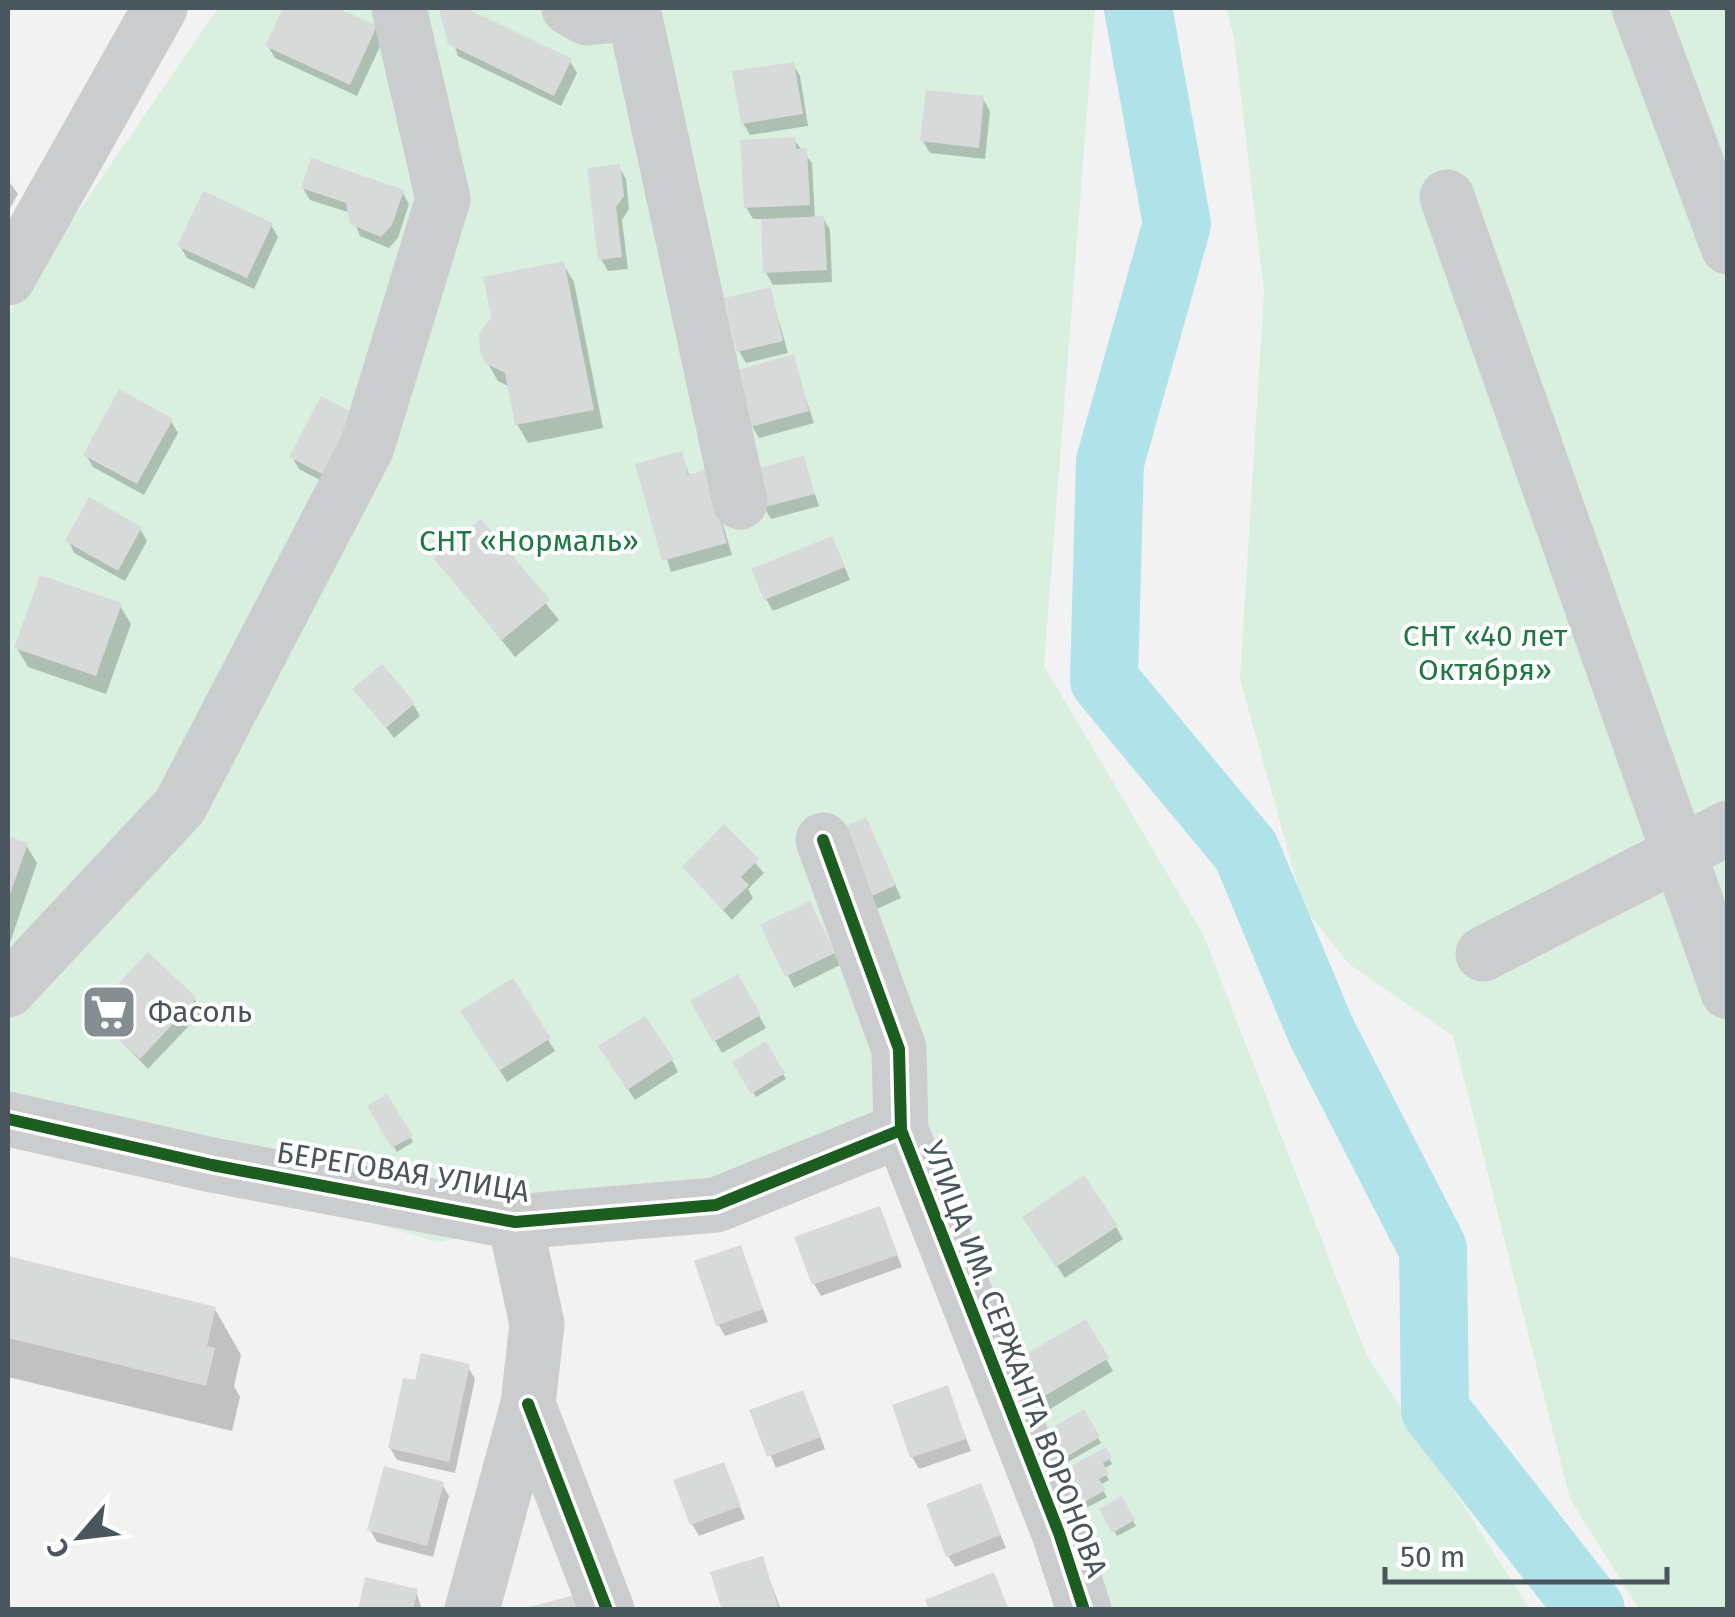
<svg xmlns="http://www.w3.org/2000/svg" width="1735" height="1617" viewBox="0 0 1735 1617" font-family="'Fira Sans',sans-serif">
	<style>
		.green { fill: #d9efdf }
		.shadow { fill: #0003 }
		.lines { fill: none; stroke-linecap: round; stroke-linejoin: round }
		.river { stroke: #b0e3e9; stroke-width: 68 }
		.building { fill: #d8dada }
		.minor { stroke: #cacccd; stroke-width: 55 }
		.cycleway-casing { stroke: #fff; stroke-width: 19 }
		.cycleway { stroke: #1b5e20; stroke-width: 12 }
		.labels { text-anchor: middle; stroke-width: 8; stroke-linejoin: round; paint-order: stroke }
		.park-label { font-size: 30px; fill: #1f7943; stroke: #fff }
		.poi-label { font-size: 30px; fill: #4a565d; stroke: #fff; text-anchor: start }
		.street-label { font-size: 30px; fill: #4a565d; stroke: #fff }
	</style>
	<rect width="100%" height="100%" fill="#f2f2f2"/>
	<path class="green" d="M218,8h877l-51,658 159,268 163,420 164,255h-449l-161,-460 -483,93 -429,-127v-801z
		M1226,8h501v1601h-88l-69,-110 -117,-463 -104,-72 -45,-56 -64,-229 24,-387 -30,-254z"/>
	<path class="shadow" d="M285,8h47l44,20 7,12 -26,56 -82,-38 -7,-12z
		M442,8h19l109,53 7,12 -16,33 -103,-50z
		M793,64l7,12 8,50 -58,9 -7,-12z
		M983,99l7,12 -5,48 -55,-6 -7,-12z
		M794,140l18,23 3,56 8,-1 7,12 2,52 -59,3 -7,-12 -3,-54h-10l-7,-12z
		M619,167l7,12 3,30 -7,11 6,49 -20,2 -7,-12z
		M8,180l10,14 -10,18z
		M303,188l99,4 7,12 -11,34 -9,10 -29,-12 -9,-23 -41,-13z
		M271,225l7,12 -24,52 -67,-31 -7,-12z
		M563,264l11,18 29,146 -75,15 -11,-19 -7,-37 -12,-6 -11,-19z
		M770,290l18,63 -42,10 -7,-12z
		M792,357l22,66 -55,15 -7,-12z
		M360,419l-23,70 -38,-20 -7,-12z
		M171,421l7,12 -34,62 -51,-28 -7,-12z
		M681,454l9,23 21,8 21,70 -61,17 -33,-106z
		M803,459l16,47 -48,13 -7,-12z
		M481,523l78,97 -44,37 -77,-97z
		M140,528l7,13 -22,40 -51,-28 -6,-13z
		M838,551l12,29 -77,31 -7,-12z
		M120,606l11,18 -25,70 -78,-27 -11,-19z
		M356,689l57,15 7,12 -26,22z
		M724,828l40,45 -16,16 5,9 -21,22 -47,-52z
		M872,832l29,66 -31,14z
		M8,838l18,7 11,18 -29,86z
		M816,916l24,49 -46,23 -31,-62z
		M737,978l29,50 -44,25 -29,-51z
		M512,981l43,70 -48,31 -44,-70z
		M195,1000l7,12 -54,57 -54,-56z
		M765,1045l21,34 -30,18 -21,-34z
		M608,1059l64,1 6,12 -43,28z
		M387,1098l26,44 -16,10 -27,-45z
		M879,1209l23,58 -81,29 -7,-12z
		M1116,1227l7,12 -58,39 -33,-49z
		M740,1248l28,74 -43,14 -7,-12z
		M8,1259l207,50 26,46 -7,31 6,11 -8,34 -224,-54z
		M1085,1323l28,48 -63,38 -29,-49z
		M468,1367l7,12 -20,94 -58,-13 -7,-12z
		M947,1388l24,63 -52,18 -7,-12z
		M808,1405l17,44 -49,19 -24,-57z
		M1084,1413l17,30 -35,20 -18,-30z
		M1105,1450l7,14 -9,5 6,11 -9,5 7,12 -23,12 -20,-36z
		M723,1465l22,54 -46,17 -7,-12z
		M442,1484l7,12 -16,61 -56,-15 -7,-12z
		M980,1486l26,62 -51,19 -7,-11z
		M1121,1500l15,26 -19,10 -15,-26z
		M762,1559l19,51h-57z
		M416,1591l6,19h-62z"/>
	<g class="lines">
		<path class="river" d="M1138,8l39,216 -67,238 -6,218 142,171 75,180 112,218 2,161 156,200"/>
	</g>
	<path class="building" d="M283,8h55l39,18 -27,59 -85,-39z
		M439,8h27l106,51 -18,37 -106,-52z
		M794,62l9,52 -62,10 -9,-53z
		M926,90l58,6 -5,52 -59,-7z
		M796,137v12l11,-1 3,57 -66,3 -4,-68z
		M311,158l93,32 -12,35 -11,12 -31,-13 -4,-21 -45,-15z
		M620,164l4,32 -8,11 6,50 -24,3 -11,-92z
		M203,191l70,32 -26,55 -70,-32z
		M824,216l3,54 -64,3 -2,-54z
		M564,261l30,149 -79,15 -10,-52 -20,-10 -5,-10 -1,-19 12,-17 -8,-40z
		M771,287l12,54 -46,11 -13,-54z
		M794,354l15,57 -59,16 -16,-56z
		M119,389l54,30 -36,65 -54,-29z
		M321,396l40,21 -31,61 -41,-21z
		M682,451l6,24 18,-5 21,73 -65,18 -27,-97z
		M804,456l11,38 -54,14 -10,-38z
		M89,497l53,30 -24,44 -53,-30z
		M481,519l69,81 -48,40 -68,-81z
		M832,536l13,31 -81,33 -13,-31z
		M40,575l82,28 -26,73 -82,-28z
		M382,664l33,39 -29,25 -34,-39z
		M866,817l30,68 -35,16 -30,-68z
		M724,824l35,35 -18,18 8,8 -26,25 -41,-43z
		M8,836l20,7 -20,57z
		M810,901l25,52 -50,24 -25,-52z
		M148,952l49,46 -57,61 -49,-46z
		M738,974l23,41 -48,27 -23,-41z
		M513,978l38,60 -52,33 -39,-60z
		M645,1016l29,43 -47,31 -29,-44z
		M766,1041l19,32 -34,21 -19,-32z
		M387,1094l26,42 -21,12 -25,-42z
		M1084,1175l34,51 -62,41 -34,-50z
		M880,1206l18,49 -86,30 -18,-48z
		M741,1245l22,64 -47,17 -22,-65z
		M8,1256l208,51 -9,39 8,2 -9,38 -198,-48z
		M1086,1319l23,39 -68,40 -23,-39z
		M421,1353l49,11 -21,98 -61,-14 15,-70 12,2z
		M948,1385l18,54 -56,19 -18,-53z
		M803,1390l18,47 -54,20 -18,-47z
		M1084,1409l16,28 -39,23 -16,-28z
		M1106,1447l6,11 -9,5 6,11 -10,5 7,11 -27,15 -18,-33z
		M724,1462l17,44 -51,19 -17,-45z
		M384,1466l60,16 -17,64 -60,-16z
		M981,1483l20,52 -55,22 -20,-53z
		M1122,1496l13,24 -23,13 -13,-24z
		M763,1556l16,54h-57l-12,-38z
		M994,1572l15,38h-80l-4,-10z
		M365,1577l53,12 -5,21h-55z
		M578,1594l4,16h-56v-2z"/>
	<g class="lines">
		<path class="minor" d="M569,8l18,10 47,-5 106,489
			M1639,8l89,239
			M1447,197l281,795
			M8,278l152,-270
			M823,840l76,209 2,81 158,403 25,77
			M1483,954l245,-126
			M8,990l172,-184 187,-359 76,-248 -44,-191
			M8,1119l204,46 303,57 201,-17 185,-75
			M528,1404l79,206
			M472,1610l56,-206 9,-80 -22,-102"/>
		<g class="cycleway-casing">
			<path id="cycleway" d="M823,840l76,209 2,81 158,403 25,77
				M8,1119l204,46 303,57 201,-17 185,-75
				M528,1404l79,206"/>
		</g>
		<use href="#cycleway" class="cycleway"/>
	</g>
	<defs>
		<g id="supermarket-square" transform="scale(2.875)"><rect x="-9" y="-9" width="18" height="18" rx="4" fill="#858d91" stroke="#fff"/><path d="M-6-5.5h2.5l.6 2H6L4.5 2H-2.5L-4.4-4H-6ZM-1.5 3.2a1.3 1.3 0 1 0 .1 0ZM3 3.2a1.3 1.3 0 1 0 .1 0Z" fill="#fff"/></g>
	</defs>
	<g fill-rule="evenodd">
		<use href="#supermarket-square" x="109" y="1012"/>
	</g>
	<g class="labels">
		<g class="park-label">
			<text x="529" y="551">СНТ «Нормаль»</text>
			<text x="1485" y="646">СНТ «40 лет<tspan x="1485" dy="34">Октября»</tspan></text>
		</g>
		<g class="poi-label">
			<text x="148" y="1022">Фасоль</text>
		</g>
		<g class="street-label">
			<text transform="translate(403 1172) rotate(9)" y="10">БЕРЕГОВАЯ УЛИЦА</text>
			<text transform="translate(1015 1359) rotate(69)" y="10">УЛИЦА ИМ. СЕРЖАНТА ВОРОНОВА</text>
		</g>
	</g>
	<rect width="1735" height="1617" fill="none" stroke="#4a565d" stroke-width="20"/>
	<g transform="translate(80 1537) rotate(242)" stroke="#ffffff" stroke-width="8" paint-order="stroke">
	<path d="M0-8L18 38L0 25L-18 38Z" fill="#4a565d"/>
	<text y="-15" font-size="28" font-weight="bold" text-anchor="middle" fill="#4a565d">С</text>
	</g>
	<path d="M1385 1567v15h282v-15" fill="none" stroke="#4a565d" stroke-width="5"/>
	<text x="1400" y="1567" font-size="30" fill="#4a565d" stroke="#ffffff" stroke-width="8" paint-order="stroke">50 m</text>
</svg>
